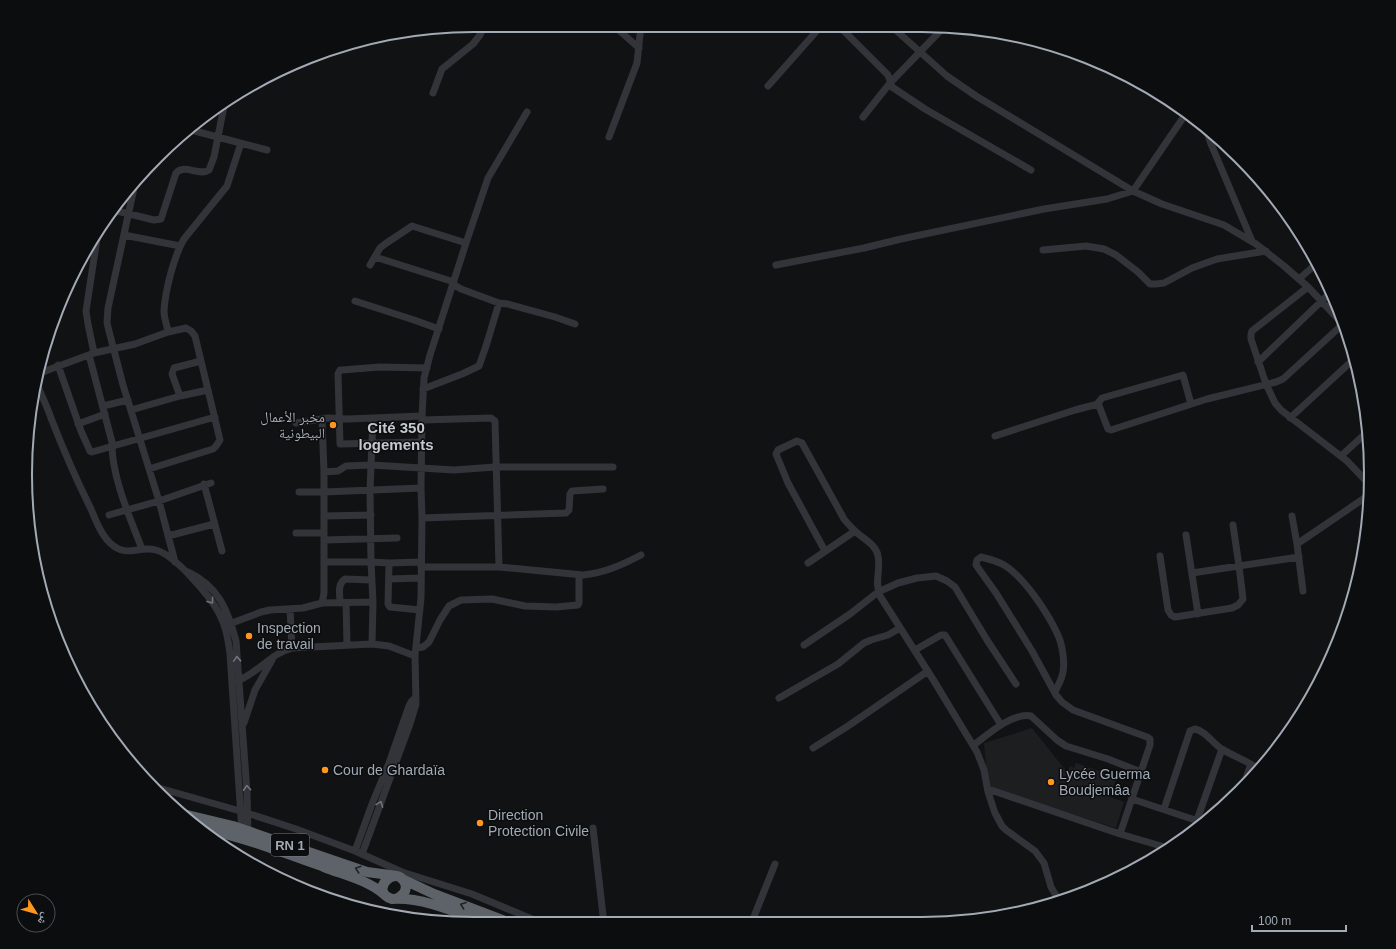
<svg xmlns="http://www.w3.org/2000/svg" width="1396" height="949" viewBox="0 0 1396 949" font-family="Arial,'Noto Naskh Arabic',sans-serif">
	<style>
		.built { fill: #1d1e20 }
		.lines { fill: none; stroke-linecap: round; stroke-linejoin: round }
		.minor { stroke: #323439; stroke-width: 7 }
		.highway { stroke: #5e636a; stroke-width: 10 }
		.oneway { stroke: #6f757d }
		.oneway2 { stroke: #202225 }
		.poi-dot { fill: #ff971e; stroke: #0c0d0e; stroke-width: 1.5 }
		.labels { text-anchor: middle; stroke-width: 3; stroke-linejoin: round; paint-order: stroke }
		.shield { fill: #0c0d0e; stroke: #747b83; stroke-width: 1 }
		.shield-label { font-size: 13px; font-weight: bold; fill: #a1aab5 }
		.poi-label { font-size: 14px; fill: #a1aab5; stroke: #0c0d0e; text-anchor: start }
		.neighbourhood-label { font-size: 15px; font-weight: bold; fill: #c3c8d1; stroke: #0c0d0e }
		.rim { fill: none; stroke: #a1aab5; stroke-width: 2 }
	</style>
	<rect width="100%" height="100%" fill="#111213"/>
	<path class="built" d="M1032,728l35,44 3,-6 4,2 2,-5 41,14 -7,20 14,5 -8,26 -128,-41 -4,-44z"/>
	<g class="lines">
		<path class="minor" d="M613,25l26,23
			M838,25l50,50 4,12 33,22 106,61
			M890,25l57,51 29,20 157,95 29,13 62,21 32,19 28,22 24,21 35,37
			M768,86l54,-61
			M433,93l9,-24 31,-25 7,-9 5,-10
			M863,117l27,-34 54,-56
			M191,130l76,20
			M1207,132l4,12 41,97
			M609,137l28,-74 4,-38
			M136,179l-28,129 -1,15 2,8 14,54 36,116 16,61
			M113,210l41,10 7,-1 15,-46c9,-10 23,4 33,-3l5,-13 10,-51 3,-7
			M124,235l56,11
			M1043,250l43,-4 18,3 12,6 22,17 12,12h6l8,-1 28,-15 25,-9 49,-8
			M375,257l79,25
			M370,265l10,-17 5,-4 27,-18 54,17
			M776,265l88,-17 37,-9 143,-30 63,-10 26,-8 52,-76
			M1299,279l17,-15
			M453,284l8,5 38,14 9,1 47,13 20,7
			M1308,287l-56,44 -1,3v5l15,45 9,19 6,7 66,51 23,24
			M355,301l59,19 25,9
			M168,332c-1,-7 -4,-14 -4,-21 1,-20 10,-55 20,-72l43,-53 14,-43
			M94,353l-6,-29 -2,-13 12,-79
			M89,355l23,87c-1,33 18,76 30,107
			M1258,362l73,-70
			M58,365l23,66 9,20 2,1 123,-35
			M40,373l54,-20 41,-9 33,-12 18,-4 5,3 4,5 25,104 -4,6 -3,3 -64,20
			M37,384c4,11 10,22 14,34 12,31 25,61 40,91 5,12 10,25 19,34 17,16 28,2 46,7 19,5 54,46 63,63 7,13 9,26 11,41l12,178
			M423,389l39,-15 17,-8 7,-20 13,-43
			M180,396l-8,-22 2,-6 27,-7
			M1191,404l-8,-29 -81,23 -4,5 10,26 3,1 96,-31 69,-17 7,-3 60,-55
			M103,406l25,-6
			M131,410l49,-14 28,-6
			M373,418l-3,72 1,72 18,1 -1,41 2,3 30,3
			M1290,418l64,-59
			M422,420l69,-2 4,3 4,146
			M296,423l32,-5 20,1 74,-3
			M78,424l27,-10
			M995,436l80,-26 23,-6
			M422,442l-82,2 -2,-70 2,-4h2l38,-3 47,1
			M1341,456l26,-24
			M324,472l14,-1 8,-5 26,-1 82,5 41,-3h118
			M204,484l18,67
			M299,492h25l97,-4
			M109,515l50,-14 52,-18
			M324,516l47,-1
			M1292,516l5,28 6,47
			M422,518l144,-5 3,-3 1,-16 2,-3 31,-2
			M296,533h28
			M1186,535l12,79
			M168,536l46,-12
			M324,540l73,-2
			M1297,544l72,-49
			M825,551l-37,-68 -12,-29 2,-4 19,-9 5,2 42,76c3,4 7,8 11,12 7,7 21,13 23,25 3,13 -4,26 2,40l54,85 43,71 7,18 4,22 7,21 7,13 4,4 29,21 9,12 7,24 7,12
			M1160,556l8,54 3,5 4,2 57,-9 6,-3 5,-6 -4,-33 -6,-41
			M324,562h47l2,40 -1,42
			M389,563l32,-1
			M808,563l47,-32
			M421,567h78l84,8c21,-2 39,-10 58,-20
			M188,572c30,14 40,38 48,69l11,151 1,42
			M1192,573l107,-16
			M389,579l32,-1
			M322,603l51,-1
			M340,603c0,-9 -3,-19 5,-24l26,1
			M346,603l1,42
			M290,609l2,39
			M232,623l29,-11 9,-2 33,-2 19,-5 2,-10v-121l-2,-52
			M804,645l46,-31 28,-22 20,-9 19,-5 19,-2 11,5 8,6 32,53 29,44
			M416,648l7,-1 6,-5 11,-22 9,-14 12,-6 31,-1 33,7 31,1 22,-2 1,-2v-28
			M915,650l26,-15h4l56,90
			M237,681c20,-7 34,-28 55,-33l80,-4 17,2 26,10
			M1055,692c3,-7 7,-13 8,-20 2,-12 -1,-29 -6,-39 -10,-21 -33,-56 -53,-68 -7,-4 -15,-6 -23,-8l-4,3 -1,5 20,28 36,58 24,44 6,7 11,8 74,27 3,2v6l-30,89
			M779,698l59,-34 26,-21 7,-3 17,-5 12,-7
			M244,723l11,-33 17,-30
			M974,745c13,-10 39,-33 57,-29l26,24 9,6 42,13 33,13
			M813,748l35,-22 80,-55
			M1243,787l8,-23
			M153,788h6l88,25 49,16 59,22 47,21 70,22 72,30
			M988,789l132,45 48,14
			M1132,799l72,24
			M1164,809l26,-78 5,-2c11,2 18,15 27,20 12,8 25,11 36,20
			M1197,820l25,-71
			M593,828l11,96
			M355,851l17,-47 17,-41 20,-57 2,-4 4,-4
			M362,854l48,-130 6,-20 -1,-48 6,-58 1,-80 -1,-30 1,-72 2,-38 6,-23 36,-112 22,-65 39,-66
			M751,924l24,-60"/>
		<path class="highway" d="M183,814l50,12 134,46 30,4
			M201,828c42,9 82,24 123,39 20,8 44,13 61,28
			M402,879l32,15 79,30
			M395,899c7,-2 13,-8 10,-16 -9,-20 -37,8 -13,16 33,-2 65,14 95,25"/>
	</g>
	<defs><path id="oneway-chevron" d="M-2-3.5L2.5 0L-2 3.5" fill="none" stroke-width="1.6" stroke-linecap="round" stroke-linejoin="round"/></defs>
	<g class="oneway">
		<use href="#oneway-chevron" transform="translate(211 601) rotate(53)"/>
		<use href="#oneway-chevron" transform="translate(237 659) rotate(-92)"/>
		<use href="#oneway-chevron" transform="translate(247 788) rotate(-94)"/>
		<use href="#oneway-chevron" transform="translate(380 804) rotate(-69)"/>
	</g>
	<g class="oneway2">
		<use href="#oneway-chevron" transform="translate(358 869) rotate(-162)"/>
		<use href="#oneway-chevron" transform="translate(463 905) rotate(-160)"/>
	</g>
	<g class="poi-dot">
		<circle cx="333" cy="425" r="4"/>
		<circle cx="249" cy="636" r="4"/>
		<circle cx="325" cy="770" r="4"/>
		<circle cx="1051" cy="782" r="4"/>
		<circle cx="480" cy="823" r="4"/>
	</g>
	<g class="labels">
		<rect class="shield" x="271" y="834" width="38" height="22" rx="3"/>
		<g class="shield-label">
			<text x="290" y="850">RN 1</text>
		</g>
		<g class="poi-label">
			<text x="325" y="422" text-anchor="end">مخبر الأعمال<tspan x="325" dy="16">البيطونية</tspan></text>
			<text x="257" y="633">Inspection<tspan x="257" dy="16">de travail</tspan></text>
			<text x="333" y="775">Cour de Ghardaïa</text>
			<text x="1059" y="779">Lycée Guerma<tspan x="1059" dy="16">Boudjemâa</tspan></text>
			<text x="488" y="820">Direction<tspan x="488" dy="16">Protection Civile</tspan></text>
		</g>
		<g class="neighbourhood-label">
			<text x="396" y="433">Cité 350<tspan x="396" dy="17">logements</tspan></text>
		</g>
	</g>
	<path d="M0 0H1396V949H0ZM474 32H922A442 442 0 0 1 1364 474V475A442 442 0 0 1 922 917H474A442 442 0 0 1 32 475V474A442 442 0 0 1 474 32Z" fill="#0c0d0e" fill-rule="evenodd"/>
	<path class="rim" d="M474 32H922A442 442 0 0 1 1364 474V475A442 442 0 0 1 922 917H474A442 442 0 0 1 32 475V474A442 442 0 0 1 474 32Z"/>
	<g transform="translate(36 913) rotate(127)"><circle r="19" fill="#0c0d0e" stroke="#484c51"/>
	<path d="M0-3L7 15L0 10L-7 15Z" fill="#ff971e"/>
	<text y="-6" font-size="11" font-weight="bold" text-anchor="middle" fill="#a1aab5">ش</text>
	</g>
	<path d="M1252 925v6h94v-6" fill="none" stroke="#a1aab5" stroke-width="2"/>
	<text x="1258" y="925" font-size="12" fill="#a1aab5" stroke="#0c0d0e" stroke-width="3" paint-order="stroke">100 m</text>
</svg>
